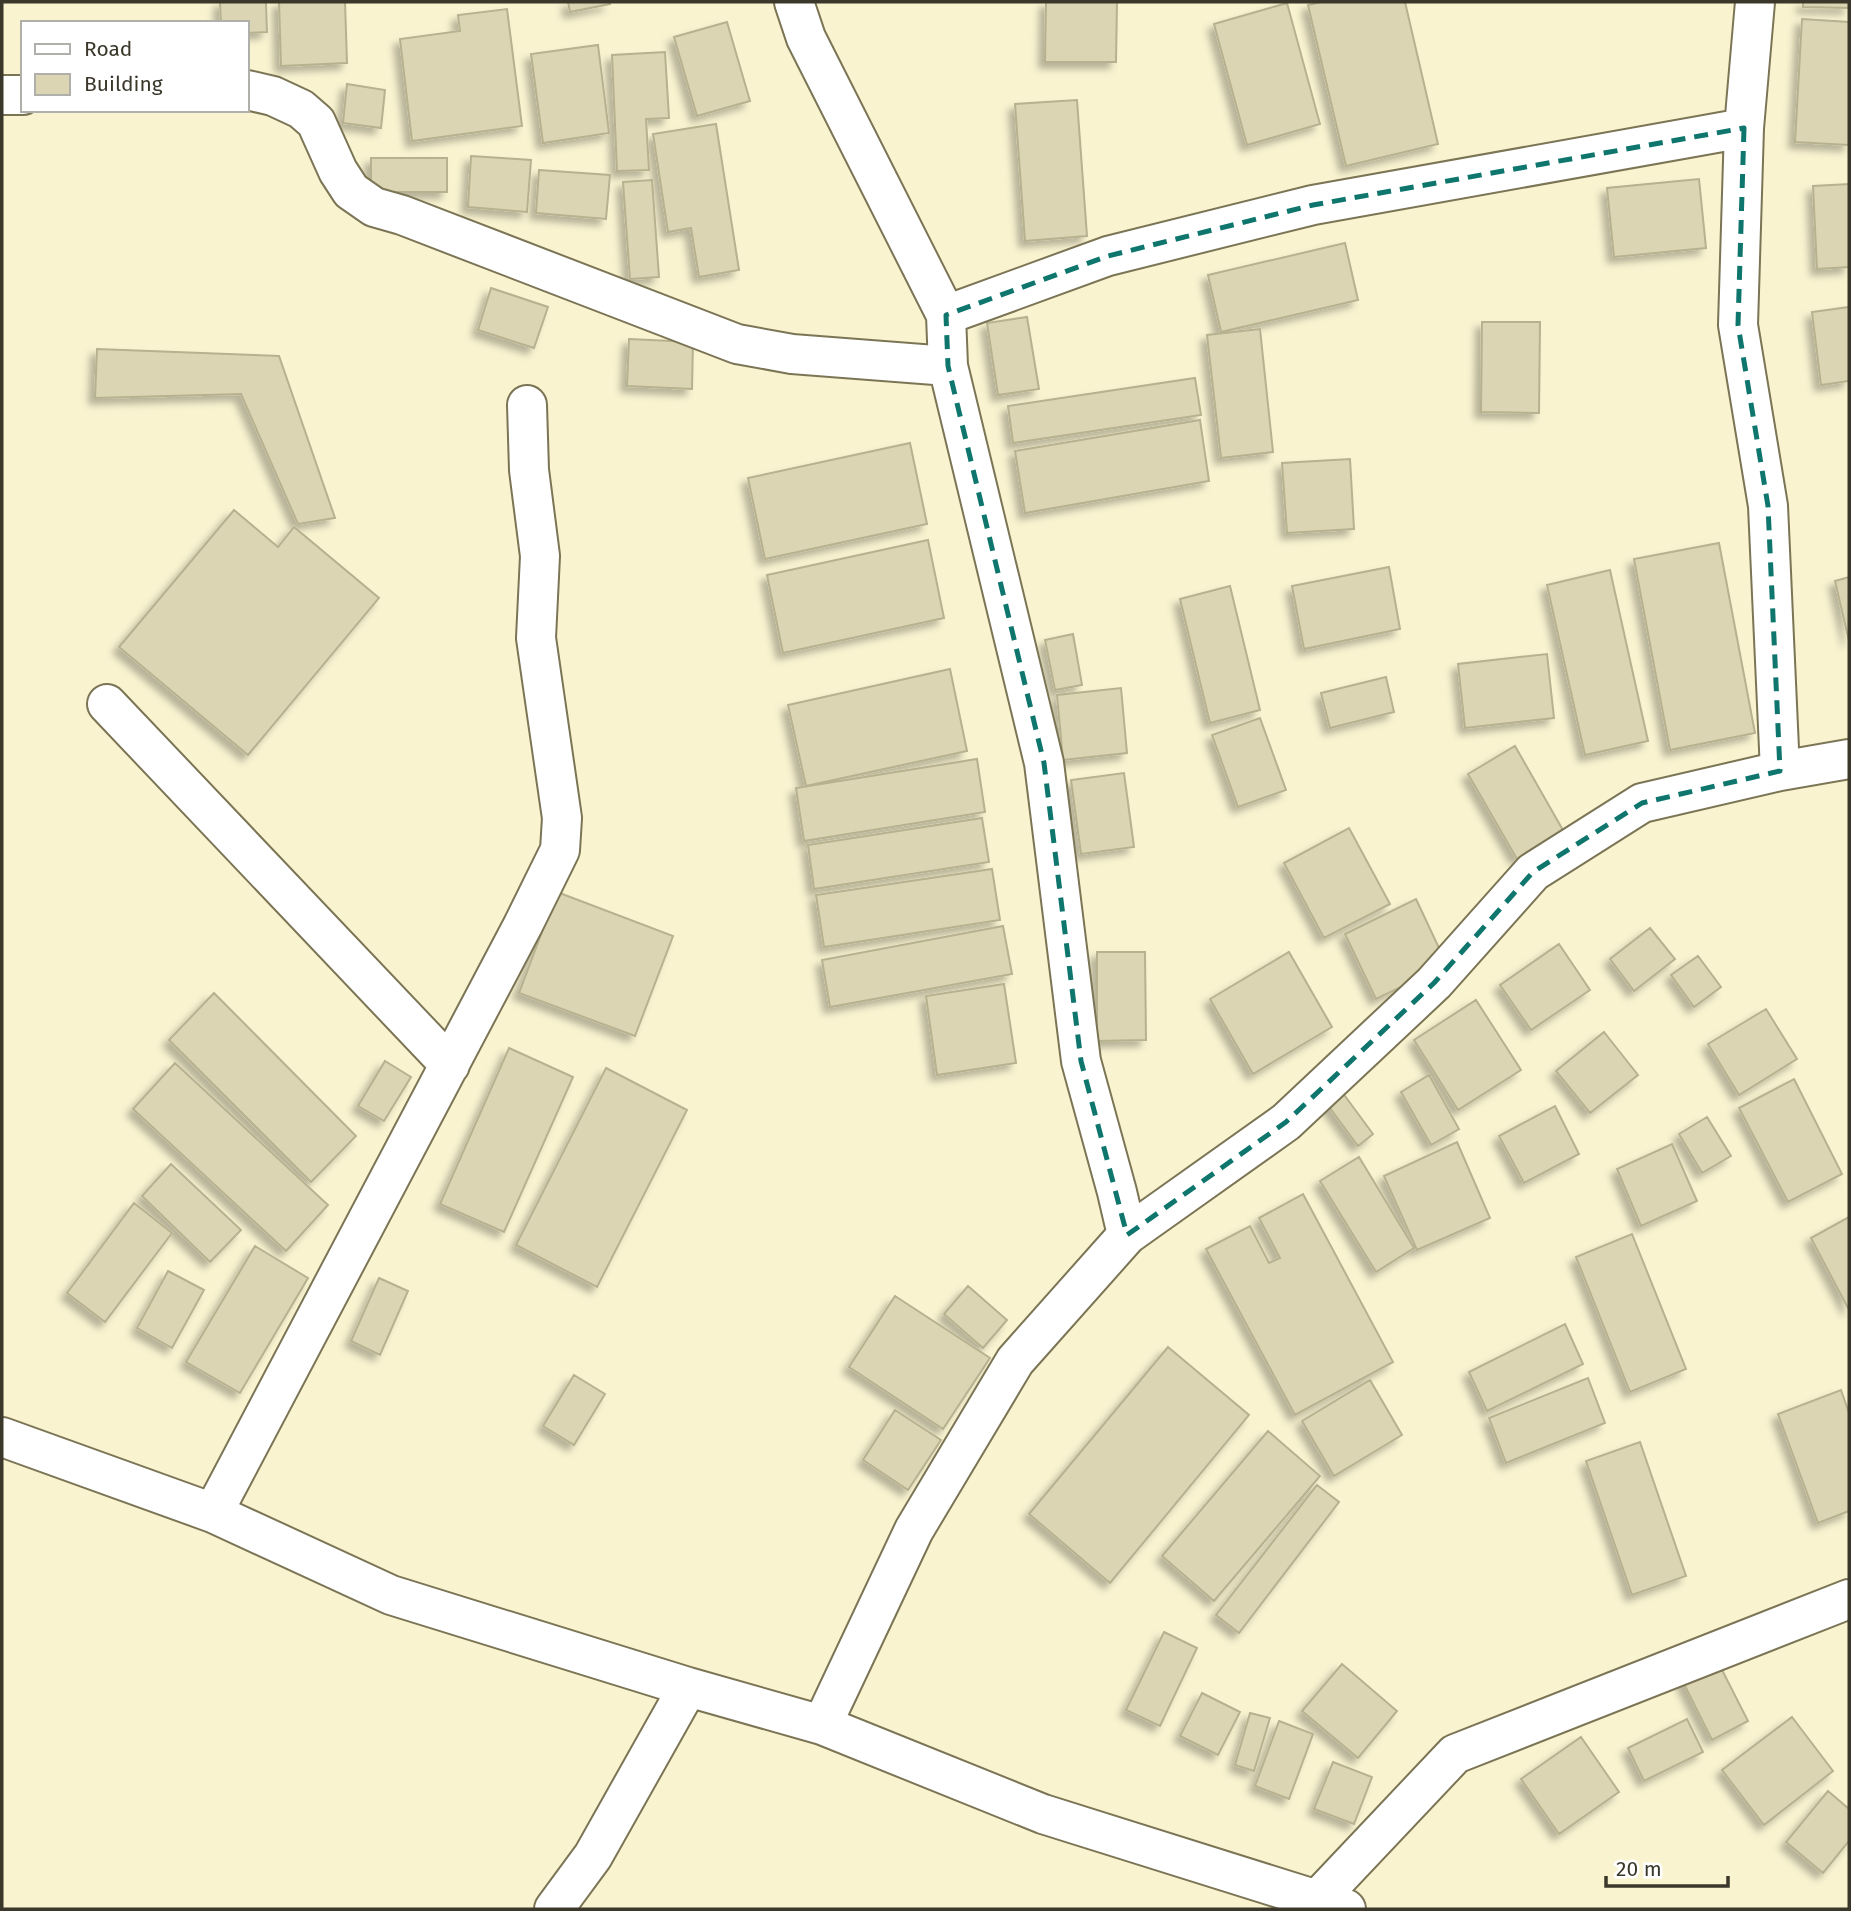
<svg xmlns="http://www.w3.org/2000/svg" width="1851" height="1911" viewBox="0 0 1851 1911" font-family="'Fira Sans',sans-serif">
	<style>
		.building { fill: #dbd5b3; stroke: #b7b190; stroke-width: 2; filter: url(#shadow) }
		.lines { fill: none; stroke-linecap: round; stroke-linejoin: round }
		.minor-casing { stroke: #7b7556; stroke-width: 42 }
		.minor { stroke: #fff; stroke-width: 38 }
		.marked { fill: none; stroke: #0f766e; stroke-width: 5; stroke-dasharray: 14 9; stroke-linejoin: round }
	</style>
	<defs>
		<filter id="shadow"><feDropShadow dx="-6" dy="6" stdDeviation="3.5" flood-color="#0004"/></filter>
	</defs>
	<rect width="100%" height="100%" fill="#f9f3d0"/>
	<path class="building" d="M220,2h46l1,30 -20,1v-10h-26z
		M279,2h66l2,61 -66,3z
		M568,2h41l1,2 -40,8z
		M1046,2h71l-1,60h-71z
		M1321,2h84l33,142 -92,22 -38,-161z
		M1803,2h46v6l-46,-1z
		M1287,3l33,121 -73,21 -33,-121z
		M507,9l15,117 -110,15 -12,-102 60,-8 -2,-16z
		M1802,19l47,3v123l-54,-3z
		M727,22l23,79 -53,15 -23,-79z
		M598,45l11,88 -66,10 -12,-89z
		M665,52l4,66 -23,1 3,51 -32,1 -5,-116z
		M347,84l38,6 -4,38 -38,-5z
		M1077,100l10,136 -62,5 -10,-137z
		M716,124l23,146 -40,7 -8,-49 -23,4 -15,-98z
		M471,156l60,4 -4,52 -59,-5z
		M371,158h76v34h-76z
		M539,170l71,5 -4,44 -70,-6z
		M1699,179l7,69 -92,9 -7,-69z
		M652,180l7,97 -29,2 -7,-97z
		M1849,184v83l-32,2 -4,-83z
		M1345,243l13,57 -137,32 -13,-57z
		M491,288l57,19 -14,41 -56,-18z
		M1849,307v74l-28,4 -9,-73z
		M1027,317l12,72 -41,6 -11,-72z
		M1482,322h58l-1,91 -58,-1z
		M1260,329l13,123 -52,6 -14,-123z
		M629,339l64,3 -1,47 -65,-3z
		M97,349l182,7 56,162 -37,6 -57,-130 -146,4z
		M1195,378l6,37 -188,28 -5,-37z
		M1200,420l9,61 -184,32 -10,-62z
		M910,443l17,81 -162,35 -17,-81z
		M1350,459l4,70 -67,4 -5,-70z
		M234,510l44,37 16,-20 85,71 -131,157 -129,-108z
		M928,540l16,78 -161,35 -16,-78z
		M1719,543l36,190 -85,17 -36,-191z
		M1389,567l11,62 -96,20 -12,-63z
		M1610,570l38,171 -63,14 -38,-170z
		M1849,577v64l-14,-60z
		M1230,586l30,124 -50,13 -30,-124z
		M1073,634l9,51 -27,5 -10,-50z
		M1547,654l7,64 -89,10 -7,-64z
		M950,669l17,82 -161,35 -18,-81z
		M1386,677l8,35 -64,16 -9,-35z
		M1121,688l6,65 -64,7 -6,-65z
		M1260,718l26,72 -48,17 -26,-72z
		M1515,746l49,86 -47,27 -49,-85z
		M977,759l8,53 -181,29 -8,-53z
		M1124,773l10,74 -53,7 -10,-74z
		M982,818l7,44 -175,27 -6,-44z
		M1349,828l41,76 -66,34 -40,-75z
		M992,869l8,51 -176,27 -8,-52z
		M557,892l116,44 -38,100 -116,-43z
		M1416,899l31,66 -71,34 -31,-65z
		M1003,926l9,48 -182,33 -8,-47z
		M1650,928l25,31 -41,32 -24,-32z
		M1559,944l31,46 -59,40 -31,-45z
		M1097,952h48l1,88 -49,1z
		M1289,952l43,75 -79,47 -43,-75z
		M1698,956l23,31 -27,20 -23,-32z
		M1004,984l12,79 -79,12 -11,-79z
		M214,993l142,143 -45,46 -142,-142z
		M1476,1000l45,70 -63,40 -44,-70z
		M1766,1009l31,50 -58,36 -31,-51z
		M1604,1032l34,43 -48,38 -34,-42z
		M509,1048l64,29 -69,155 -64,-28z
		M385,1061l26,16 -27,44 -26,-15z
		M175,1063l153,142 -42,46 -153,-142z
		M606,1068l81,42 -90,177 -81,-42z
		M1429,1075l30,54 -28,16 -30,-53z
		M1794,1079l48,95 -54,28 -49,-94z
		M1342,1092l31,42 -15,12 -31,-42z
		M1555,1106l24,48 -55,29 -25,-47z
		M1707,1117l24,39 -29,17 -23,-39z
		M1457,1142l33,76 -73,32 -33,-74z
		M1672,1144l25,57 -56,25 -24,-57z
		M1359,1157l55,91 -38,24 -56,-91z
		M171,1164l70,66 -31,32 -68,-66z
		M1303,1194l90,168 -98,53 -89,-166 44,-23 19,37 11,-5 -21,-40z
		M134,1203l38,30 -67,89 -38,-29z
		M1849,1217v93l-38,-72z
		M1632,1234l54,135 -56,23 -54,-135z
		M255,1246l53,32 -68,115 -54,-31z
		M168,1271l36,19 -32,58 -35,-20z
		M379,1278l29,13 -28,64 -29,-14z
		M968,1286l39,34 -24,28 -39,-34z
		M895,1296l95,62 -47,71 -94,-62z
		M1565,1324l18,40 -96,47 -18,-39z
		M1168,1347l81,68 -139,168 -81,-69z
		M574,1375l31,19 -31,51 -31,-19z
		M1588,1378l17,45 -99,40 -17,-45z
		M1370,1380l32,55 -68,41 -32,-55z
		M1841,1390l8,23v98l-31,12 -40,-109z
		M895,1410l46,30 -33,50 -45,-30z
		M1268,1431l52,45 -106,125 -52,-45z
		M1640,1442l46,134 -54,19 -46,-134z
		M1317,1485l22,17 -100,131 -23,-18z
		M1164,1632l33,16 -37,78 -34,-16z
		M1718,1662l30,59 -36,19 -30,-60z
		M1342,1664l55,47 -39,47 -56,-47z
		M1202,1693l38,19 -22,43 -38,-19z
		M1250,1713l20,5 -16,53 -19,-6z
		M1792,1717l41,54 -69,54 -42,-55z
		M1687,1719l16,33 -59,29 -16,-33z
		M1279,1721l34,13 -24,65 -34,-13z
		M1581,1737l38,55 -60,42 -38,-55z
		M1333,1762l39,15 -18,47 -40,-15z
		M1828,1791l21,18v32l-26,32 -37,-31z"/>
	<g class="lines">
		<g class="minor-casing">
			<path id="minor" d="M794,2l12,36 140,277 2,51 96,397 37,298 36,131 10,43
				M1755,2l-11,126 -6,197 30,181 12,265
				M247,90l26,6 28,13 15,13 22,49 13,20 23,16 28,8 335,129 55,10 156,12
				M2,95h21
				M946,315l162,-59 205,-51 431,-77
				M107,704l343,361
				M2,1437l211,76 178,82 297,92 134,38 221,89 303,95
				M213,1513l310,-588 37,-75 2,-32 -26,-180 4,-82 -11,-86 -2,-65
				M822,1725l92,-195 101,-169 112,-126 159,-113 148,-139 99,-111 109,-69 138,-32 69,-12
				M1318,1899l137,-145 394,-155
				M554,1909l39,-53 95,-169"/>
		</g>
		<use href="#minor" class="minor"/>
	</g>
	<path class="marked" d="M1744,128l-6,197 30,181 12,265 -138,32 -109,69 -99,111 -148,139 -159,113 -46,-174 -37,-298 -96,-397 -2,-51 162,-59 205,-51z"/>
	<rect width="1851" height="1911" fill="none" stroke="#3b382b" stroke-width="7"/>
	<rect x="21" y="21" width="228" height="91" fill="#ffffff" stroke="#b1afaa" stroke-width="2"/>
	<rect x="35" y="44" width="35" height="10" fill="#ffffff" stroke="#b1afaa" stroke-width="2"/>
	<text x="84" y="56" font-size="21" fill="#3b382b">Road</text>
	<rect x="35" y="74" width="35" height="21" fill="#dbd5b3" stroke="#b1afaa" stroke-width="2"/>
	<text x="84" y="91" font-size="21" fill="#3b382b">Building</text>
	<path d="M1606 1876v10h122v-10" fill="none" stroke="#3b382b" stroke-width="3.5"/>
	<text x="1616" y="1876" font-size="21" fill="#3b382b" stroke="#ffffff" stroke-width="5" paint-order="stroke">20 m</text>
</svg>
